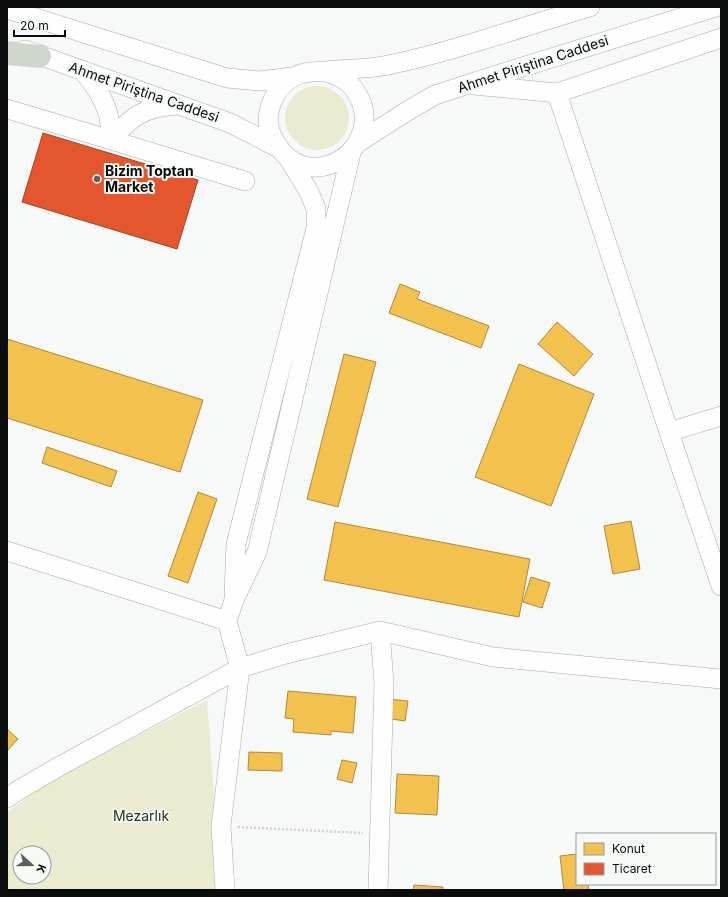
<svg xmlns="http://www.w3.org/2000/svg" width="728" height="897" viewBox="0 0 728 897" font-family="Inter,sans-serif">
	<style>
		.green { fill: #eaebd0; fill-rule: evenodd }
		.homes { fill: #f2c14e; stroke: #ad8b3a }
		.shops { fill: #e4572e; stroke: #a34124 }
		.lines { fill: none; stroke-linecap: round; stroke-linejoin: round }
		.minor-casing { stroke: #a9abaa; stroke-width: 20 }
		.highway-casing { stroke: #d5d6d5; stroke-width: 24 }
		.path { stroke: #d4d4d4; stroke-width: 2.5; stroke-dasharray: 2 2; stroke-linecap: butt }
		.minor { stroke: #fefefe; stroke-width: 19 }
		.highway { stroke: #cfd6cb; stroke-width: 22 }
		.poi-dot { fill: #5d605e; stroke: #f5faf7; stroke-width: 1.5 }
		.labels { text-anchor: middle; stroke-width: 4; stroke-linejoin: round; paint-order: stroke }
		.street-label { font-size: 14px; fill: #0b0d0c; stroke: #f5faf7 }
		.poi-label { font-size: 14px; font-weight: bold; fill: #0b0d0c; stroke: #f5faf7; text-anchor: start }
		.park-label { font-size: 14px; fill: #313111; stroke: #f5faf7 }
	</style>
	<rect width="100%" height="100%" fill="#f6f9f7"/>
	<path class="green" d="M285 118a32 32 0 1 1 64 0a32 32 0 1 1-64 0Z
		M207,700l14,190h-214v-77l37,-29zM20,853h24v24h-24z"/>
	<path class="homes" d="M400,284l20,8 -3,7 72,27 -8,22 -92,-35z
		M557,322l36,32 -19,22 -36,-32z
		M7,339l196,61 -23,72 -173,-54z
		M344,354l32,8 -38,145 -31,-8z
		M519,364l75,30 -43,112 -76,-29z
		M47,447l70,24 -6,16 -69,-24z
		M198,492l19,7 -29,84 -20,-7z
		M631,521l9,48 -27,5 -9,-48z
		M335,522l195,37 -11,58 -195,-37z
		M531,577l19,6 -8,25 -19,-6z
		M288,691l68,6 -3,36 -22,-2v4l-38,-3 1,-13 -9,-1z
		M388,699l20,2 -3,20 -20,-3z
		M7,729l11,10 -11,12z
		M249,752l33,1v18l-34,-1z
		M342,760l15,3 -5,20 -15,-4z
		M397,774l42,2 -2,39 -42,-2z
		M577,854v30h11l1,6h-25l-4,-34z
		M414,885l29,2v3h-30z"/>
	<path class="shops" d="M43,133l155,47 -21,69 -155,-47z"/>
	<g class="lines">
		<g class="minor-casing">
			<path id="minor" d="M7,9l220,69 33,3 32,-4
				M25,50l205,73 47,24
				M82,70c18,21 30,41 29,70
				M323,71c10,3 19,6 27,13 5,5 9,13 12,20 11,36 -22,70 -58,62 -15,-4 -25,-16 -32,-30 -10,-20 2,-50 22,-59 10,-6 20,-5 32,-6 19,-2 39,-2 57,-5 36,-7 71,-17 106,-28 33,-10 67,-21 101,-31
				M474,85l83,8 164,-55
				M557,93l112,339 52,154
				M7,109l104,31 134,41
				M111,140c22,-25 32,-32 65,-35
				M359,142l50,-32 26,-15 49,-16 232,-72
				M669,432l52,-16
				M7,551l220,70
				M234,593l2,-49 80,-316v-19l-7,-17 -20,-33
				M7,798l10,-7 41,-24 182,-99 46,-14 94,-23 113,26 228,22
				M225,890l-4,-64 19,-158 -13,-47 7,-21 23,-48 94,-399
				M378,890l6,-207 -4,-52"/>
		</g>
		<g class="highway-casing">
			<path id="highway" d="M7,53l33,3"/>
		</g>
		<path class="path" d="M238,827l125,6"/>
		<use href="#minor" class="minor"/>
		<use href="#highway" class="highway"/>
	</g>
	<circle class="poi-dot" cx="97" cy="179" r="4"/>
	<g class="labels">
		<g class="street-label">
			<text transform="translate(533 64) rotate(-18)" y="5">Ahmet Piriştina Caddesi</text>
			<text transform="translate(144 92) rotate(19)" y="5">Ahmet Piriştina Caddesi</text>
		</g>
		<g class="poi-label">
			<text x="105" y="176">Bizim Toptan<tspan x="105" dy="16">Market</tspan></text>
		</g>
		<g class="park-label">
			<text x="141" y="821">Mezarlık</text>
		</g>
	</g>
	<rect width="728" height="897" fill="none" stroke="#0b0d0c" stroke-width="16"/>
	<rect x="576" y="833" width="140" height="52" fill="#f5faf7" stroke="#979b99"/>
	<rect x="584" y="843" width="20" height="12" fill="#f2c14e" stroke="#979b99"/>
	<text x="612" y="853" font-size="12" fill="#0b0d0c">Konut</text>
	<rect x="584" y="863" width="20" height="12" fill="#e4572e" stroke="#979b99"/>
	<text x="612" y="873" font-size="12" fill="#0b0d0c">Ticaret</text>
	<g transform="translate(32 865) rotate(111)"><circle r="19" fill="#f5faf7" stroke="#979b99"/>
	<path d="M0-3L7 15L0 10L-7 15Z" fill="#5d605e"/>
	<text y="-6" font-size="11" font-weight="bold" text-anchor="middle" fill="#0b0d0c">K</text>
	</g>
	<path d="M14 30v6h51v-6" fill="none" stroke="#0b0d0c" stroke-width="2"/>
	<text x="20" y="30" font-size="12" fill="#0b0d0c" stroke="#f5faf7" stroke-width="3" paint-order="stroke">20 m</text>
</svg>
